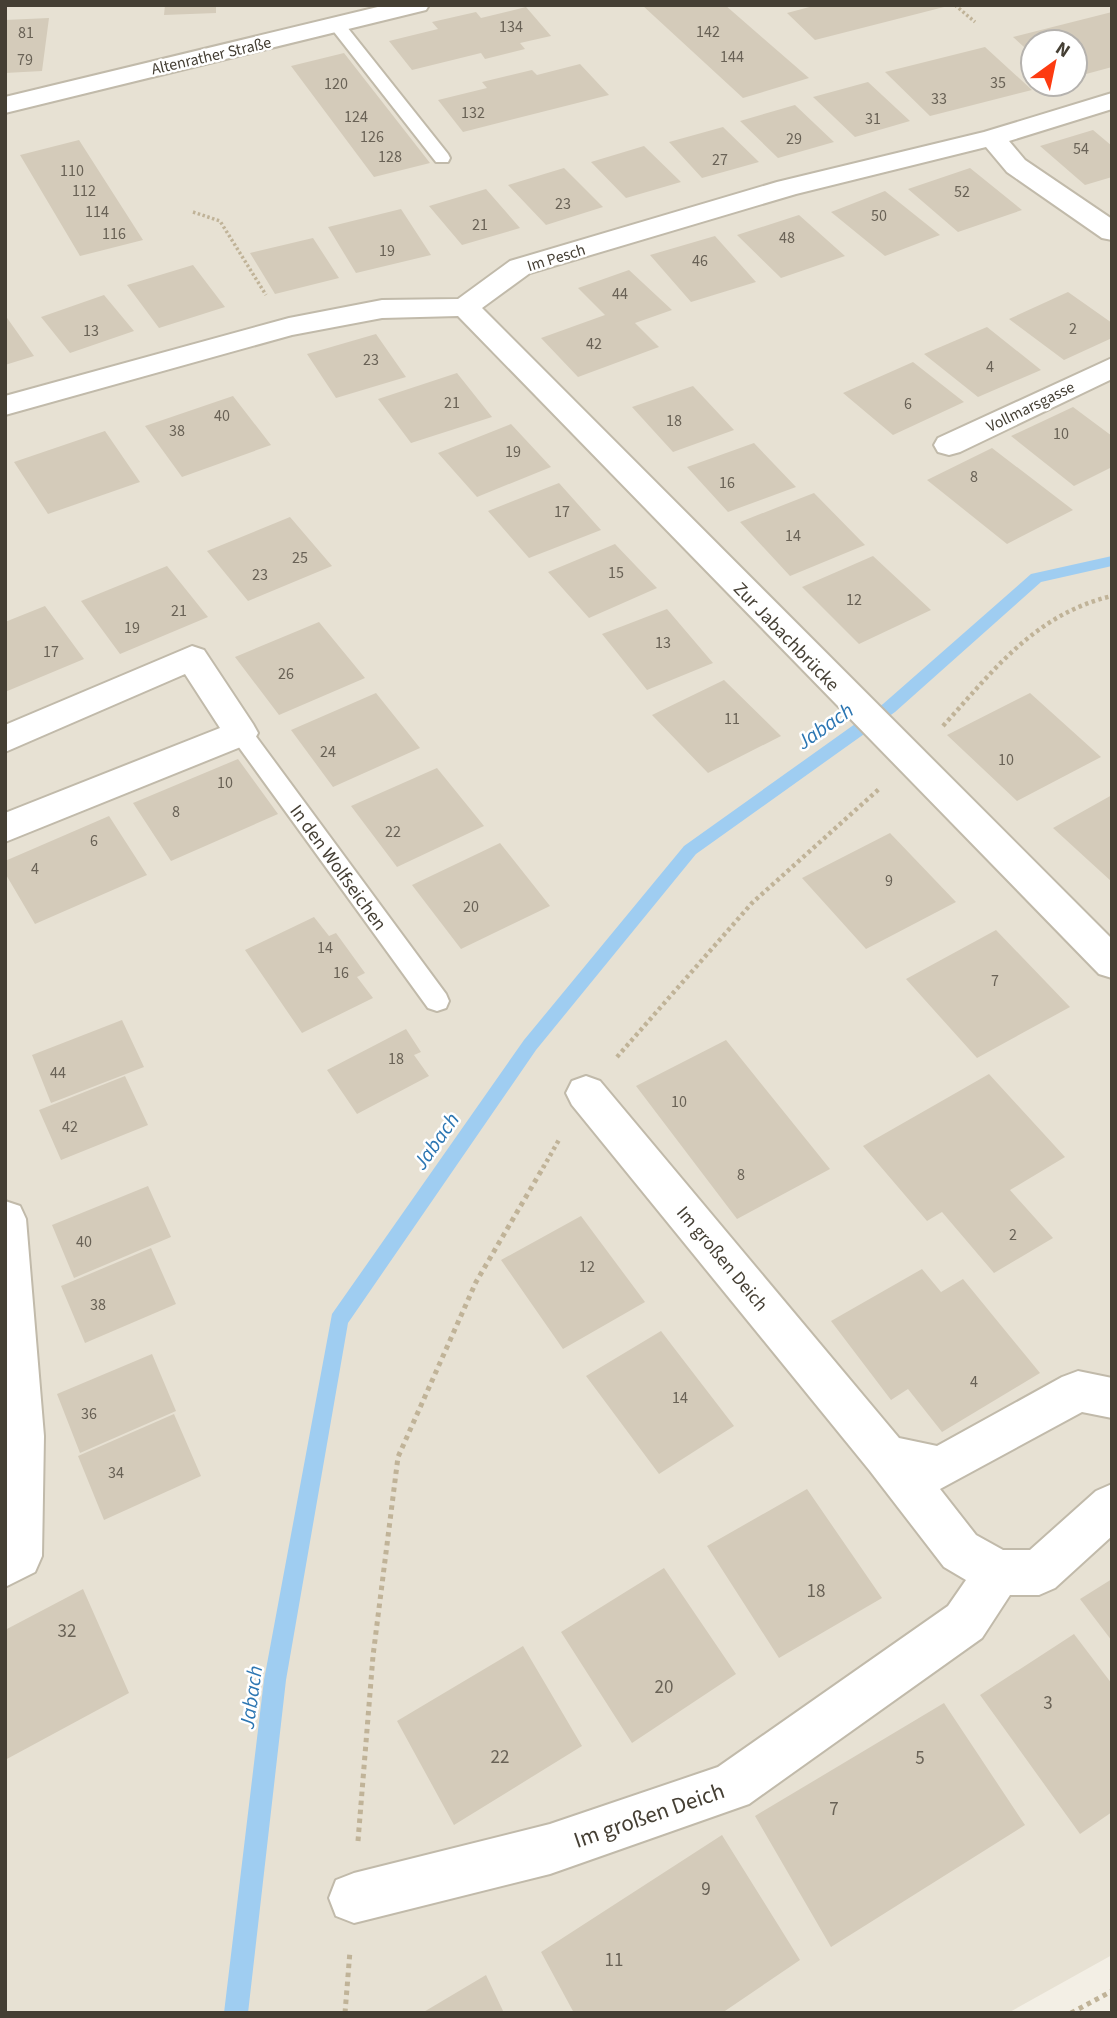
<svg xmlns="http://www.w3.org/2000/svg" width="1117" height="2018" viewBox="0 0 1117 2018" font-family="'Source Sans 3',sans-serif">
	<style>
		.residential { fill: #e7e1d3; fill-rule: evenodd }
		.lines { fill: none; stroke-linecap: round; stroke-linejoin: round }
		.stream { fill: #9fcdf1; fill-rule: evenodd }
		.building { fill: #d4cbba }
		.lane-casing { stroke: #c1baaa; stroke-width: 4 }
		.street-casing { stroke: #c1baaa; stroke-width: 4 }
		.path-far2 { stroke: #c0b398; stroke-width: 3.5; stroke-dasharray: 2.5 2.5; stroke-linecap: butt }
		.path-far1 { stroke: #c0b398; stroke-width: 4.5; stroke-dasharray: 3.5 3.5; stroke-linecap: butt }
		.path { stroke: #c0b398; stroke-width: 5; stroke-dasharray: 4.5 4.5; stroke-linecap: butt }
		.lane { fill: #fff; fill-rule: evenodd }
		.street { fill: #fff; fill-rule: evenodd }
		.labels { text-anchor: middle; stroke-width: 5; stroke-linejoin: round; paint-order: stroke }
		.number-label { font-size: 16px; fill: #696256 }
		.far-street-label { font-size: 16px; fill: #453f34; stroke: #fff }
		.street-label { font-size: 19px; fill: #453f34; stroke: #fff }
		.near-number-label { font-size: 19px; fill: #696256 }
		.water-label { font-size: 21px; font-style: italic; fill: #2c76b2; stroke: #fff }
		.near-street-label { font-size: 23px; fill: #453f34; stroke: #fff }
	</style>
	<rect width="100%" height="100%" fill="#f3efe5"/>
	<path class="residential" d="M5,5h1107v1950l-104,58h-1003zM1033,42h42v42h-42z"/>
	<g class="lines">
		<path class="stream" d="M1112,556v10l-71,16 -146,130 -199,142 -160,196 -188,273 -62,357 -38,333h-24l40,-333 68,-366 192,-274 160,-194 199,-142 148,-130z"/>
	</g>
	<path class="building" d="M165,5h51v8l-52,2z
		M642,5h83l84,73 -66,20z
		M817,5h131v1l-133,34 -28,-27z
		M526,7l25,29 -31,7 5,6 -40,10 -4,-6 -69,17 -23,-29 49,-12 -6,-7 44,-10 5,6z
		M1112,12v55l-37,10v-35h-42v13l-20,-18z
		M49,18l-7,53 -37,2v-53z
		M985,47l47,43 -102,26 -45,-44z
		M344,53l86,110 -56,14 -83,-111z
		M580,64l29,31 -146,37 -25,-32 49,-12 -5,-6 50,-12 5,5z
		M868,82l42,39 -55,16 -42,-40z
		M795,105l39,37 -56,16 -38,-37z
		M723,127l36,35 -57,16 -33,-36z
		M1093,130l19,16v31l-27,8 -45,-39z
		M79,140l64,100 -63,16 -60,-101z
		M644,146l37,36 -55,16 -35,-36z
		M564,168l39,39 -57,18 -38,-40z
		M970,168l52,42 -64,22 -50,-43z
		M486,189l34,39 -58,17 -33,-39z
		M885,191l55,44 -55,21 -54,-44z
		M401,209l30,46 -75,18 -28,-46z
		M799,215l46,41 -64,22 -44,-43z
		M715,236l41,46 -65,20 -41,-47z
		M313,238l26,40 -64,16 -25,-41z
		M193,265l32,42 -66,21 -32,-43z
		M629,270l43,40 -37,13 24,24 -81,30 -37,-39 64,-23 -27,-27z
		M1068,292l44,31v15l-48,22 -55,-41z
		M104,295l30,36 -64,22 -29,-36z
		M5,315l29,41 -29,9z
		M987,327l54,43 -63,27 -54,-43z
		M376,334l30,43 -70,21 -29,-44z
		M913,362l51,40 -71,33 -50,-42z
		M457,373l35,44 -81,26 -33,-44z
		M693,386l41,44 -61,22 -41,-45z
		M233,396l38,49 -89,32 -37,-51z
		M1073,407l39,29v31l-38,19 -63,-50z
		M511,424l40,43 -74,30 -39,-44z
		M105,431l35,51 -92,32 -34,-52z
		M754,443l42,44 -68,25 -41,-45z
		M992,448l81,62 -66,34 -80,-64z
		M559,483l42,47 -72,28 -41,-47z
		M814,493l51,52 -75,31 -50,-54z
		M290,517l42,49 -84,35 -41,-50z
		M615,544l42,44 -68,30 -41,-46z
		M873,556l58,54 -72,34 -57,-57z
		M167,566l41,51 -88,37 -39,-53z
		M45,606l39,53 -79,33v-70z
		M667,609l46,54 -66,27 -45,-56z
		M319,622l46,56 -86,37 -44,-58z
		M724,680l57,56 -73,37 -56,-58z
		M376,693l44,55 -87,39 -42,-57z
		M1030,693l71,64 -84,44 -70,-66z
		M238,759l40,55 -107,47 -38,-58z
		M437,768l47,58 -87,41 -46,-61z
		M1112,795v87l-59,-54z
		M109,816l38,59 -112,49 -30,-51v-12z
		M890,833l66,69 -90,47 -64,-71z
		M500,843l50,63 -89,43 -49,-64z
		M314,917l15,19 7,-3 29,40 -8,4 16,21 -71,35 -57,-83z
		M996,930l74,77 -93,51 -71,-79z
		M122,1020l22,47 -93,36 -19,-48z
		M406,1029l15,23 -7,3 15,21 -72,38 -30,-44z
		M726,1040l104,129 -93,50 -101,-133z
		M989,1074l76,83 -55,33 43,48 -59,35 -52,-61 -15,9 -64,-75z
		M125,1076l23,49 -87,35 -22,-50z
		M148,1186l23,51 -97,41 -22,-53z
		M581,1216l64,86 -82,47 -62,-89z
		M151,1248l25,56 -91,39 -24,-57z
		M922,1269l19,23 22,-13 77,94 -98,59 -34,-43 -17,11 -60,-79z
		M661,1331l73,95 -75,48 -73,-98z
		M152,1354l24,57 -96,42 -23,-59z
		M174,1414l27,62 -97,44 -26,-64z
		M807,1489l75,109 -103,60 -72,-112z
		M664,1568l72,106 -104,69 -71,-111z
		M1112,1579v62l-32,-42z
		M83,1589l46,104 -124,67v-130z
		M1074,1634l38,50v128l-32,22 -100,-139z
		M523,1646l59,100 -128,79 -57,-104z
		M944,1703l81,122 -194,122 -76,-131z
		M722,1835l78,125 -78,53h-148l-33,-61z
		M486,1975l18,38h-82z"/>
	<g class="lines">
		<g class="lane-casing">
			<path id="lane" d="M337,20l6,2 105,132 2,4 -2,4h-12l-105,-134 -2,-3z
				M241,725l8,2 197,267 3,7 -3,7 -9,3 -9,-3 -195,-269 -3,-6 3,-6z"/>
		</g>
		<g class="street-casing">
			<path id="street" d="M386,5h43l-3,5 -421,103v-16z
				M1112,93v16l-103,32 16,19 87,59v21l-10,-2 -95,-66 -21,-25 -190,47 -266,79 -48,35 630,631v39l-13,-4 -641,-658 -76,2 -90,17 -287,80v-19l284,-78 93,-18 76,-1 52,-38 267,-79 207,-50z
				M1112,358v21l-152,73 -11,3 -11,-3 -4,-7 4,-7z
				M192,646l12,4 49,74 5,9 -5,9 -248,100v-29l215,-85 -35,-54 -180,78v-27z
				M586,1076l14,5 299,357 38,8 125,-69 16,-6 34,7v40l-30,-6 -142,77 36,46 27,15h27l66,-59 16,-7v52l-57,52 -16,7h-29l-28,43 -233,166 -199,70 -196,49 -18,-7 -7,-18 7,-18 18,-7 196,-49 168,-57 230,-161 18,-26 -22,-13 -74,-96 -298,-366 -6,-12 6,-12z
				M5,1201l15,5 6,13 18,217 -2,120 -7,16 -30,15z"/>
		</g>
		<path class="path-far2" d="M955,5l20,17
			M193,212l27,9 46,74"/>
		<path class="path-far1" d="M943,726c51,-56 92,-112 169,-130
			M617,1057l135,-154 127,-114
			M543,1168l17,-30"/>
		<path class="path" d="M358,1841l15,-185 25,-199 78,-175 68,-116
			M345,2013l5,-62
			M1071,2013l41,-22"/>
		<use href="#lane" class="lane"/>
		<use href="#street" class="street"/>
	</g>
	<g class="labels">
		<g class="number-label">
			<text x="511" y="32">134</text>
			<text x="708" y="37">142</text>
			<text x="26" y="38">81</text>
			<text x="732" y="62">144</text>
			<text x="25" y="65">79</text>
			<text x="998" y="88">35</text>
			<text x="336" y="89">120</text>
			<text x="939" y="104">33</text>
			<text x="473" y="118">132</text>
			<text x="356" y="122">124</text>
			<text x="873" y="124">31</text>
			<text x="372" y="142">126</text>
			<text x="794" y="144">29</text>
			<text x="1081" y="154">54</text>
			<text x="390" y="162">128</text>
			<text x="720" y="165">27</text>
			<text x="72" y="176">110</text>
			<text x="84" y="196">112</text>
			<text x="962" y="197">52</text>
			<text x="563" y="209">23</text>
			<text x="97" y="217">114</text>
			<text x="879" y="221">50</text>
			<text x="480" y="230">21</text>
			<text x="114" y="239">116</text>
			<text x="787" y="243">48</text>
			<text x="387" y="256">19</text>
			<text x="700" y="266">46</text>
			<text x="620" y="299">44</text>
			<text x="1073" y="334">2</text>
			<text x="91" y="336">13</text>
			<text x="594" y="349">42</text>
			<text x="371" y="365">23</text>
			<text x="990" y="372">4</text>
			<text x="452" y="408">21</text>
			<text x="908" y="409">6</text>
			<text x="222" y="421">40</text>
			<text x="674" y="426">18</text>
			<text x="177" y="436">38</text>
			<text x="1061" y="439">10</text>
			<text x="513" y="457">19</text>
			<text x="974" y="482">8</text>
			<text x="727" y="488">16</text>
			<text x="562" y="517">17</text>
			<text x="793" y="541">14</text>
			<text x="300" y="563">25</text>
			<text x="616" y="578">15</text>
			<text x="260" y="580">23</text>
			<text x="854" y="605">12</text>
			<text x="179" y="616">21</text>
			<text x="132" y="633">19</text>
			<text x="663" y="648">13</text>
			<text x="51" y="657">17</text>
			<text x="286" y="679">26</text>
			<text x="732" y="724">11</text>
			<text x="328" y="757">24</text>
			<text x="1006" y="765">10</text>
			<text x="225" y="788">10</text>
			<text x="176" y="817">8</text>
			<text x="393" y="837">22</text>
			<text x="94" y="846">6</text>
			<text x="35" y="874">4</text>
			<text x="889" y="886">9</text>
			<text x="471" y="912">20</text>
			<text x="325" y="953">14</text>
			<text x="341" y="978">16</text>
			<text x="995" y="986">7</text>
			<text x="396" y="1064">18</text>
			<text x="58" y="1078">44</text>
			<text x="679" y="1107">10</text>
			<text x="70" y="1132">42</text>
			<text x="741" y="1180">8</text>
			<text x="1013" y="1240">2</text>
			<text x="84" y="1247">40</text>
			<text x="587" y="1272">12</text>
			<text x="98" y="1310">38</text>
			<text x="974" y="1387">4</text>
			<text x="680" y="1403">14</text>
			<text x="89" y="1419">36</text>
			<text x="116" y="1478">34</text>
		</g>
		<g class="far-street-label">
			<text transform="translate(211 55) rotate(-13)" y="6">Altenrather Straße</text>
			<text transform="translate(556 257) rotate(-17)" y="6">Im Pesch</text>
			<text transform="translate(1030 406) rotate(-26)" y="6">Vollmarsgasse</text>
		</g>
		<g class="street-label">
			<text transform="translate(787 636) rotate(46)" y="7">Zur Jabachbrücke</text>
			<text transform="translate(339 867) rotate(54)" y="7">In den Wolfseichen</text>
			<text transform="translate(723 1258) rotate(50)" y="7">Im großen Deich</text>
		</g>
		<g class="near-number-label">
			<text x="816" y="1597">18</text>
			<text x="67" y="1637">32</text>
			<text x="664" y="1693">20</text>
			<text x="1048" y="1709">3</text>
			<text x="500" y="1763">22</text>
			<text x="920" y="1764">5</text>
			<text x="834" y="1815">7</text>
			<text x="706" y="1895">9</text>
			<text x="614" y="1966">11</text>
		</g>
		<g class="water-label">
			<text transform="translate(825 726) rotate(-35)" y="7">Jabach</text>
			<text transform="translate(436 1141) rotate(-55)" y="7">Jabach</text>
			<text transform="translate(251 1697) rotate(-82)" y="7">Jabach</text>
		</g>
		<g class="near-street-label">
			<text transform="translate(649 1815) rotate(-19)" y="8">Im großen Deich</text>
		</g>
	</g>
	<rect width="1117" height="2018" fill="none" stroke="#453f34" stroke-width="14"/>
	<g transform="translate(1054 63) rotate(33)"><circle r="33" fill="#ffffff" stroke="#b5b2ae" stroke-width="2"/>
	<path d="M0-5L12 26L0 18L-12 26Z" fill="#fd3b11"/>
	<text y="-10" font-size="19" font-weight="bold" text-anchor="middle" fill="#453f34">N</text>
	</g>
</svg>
